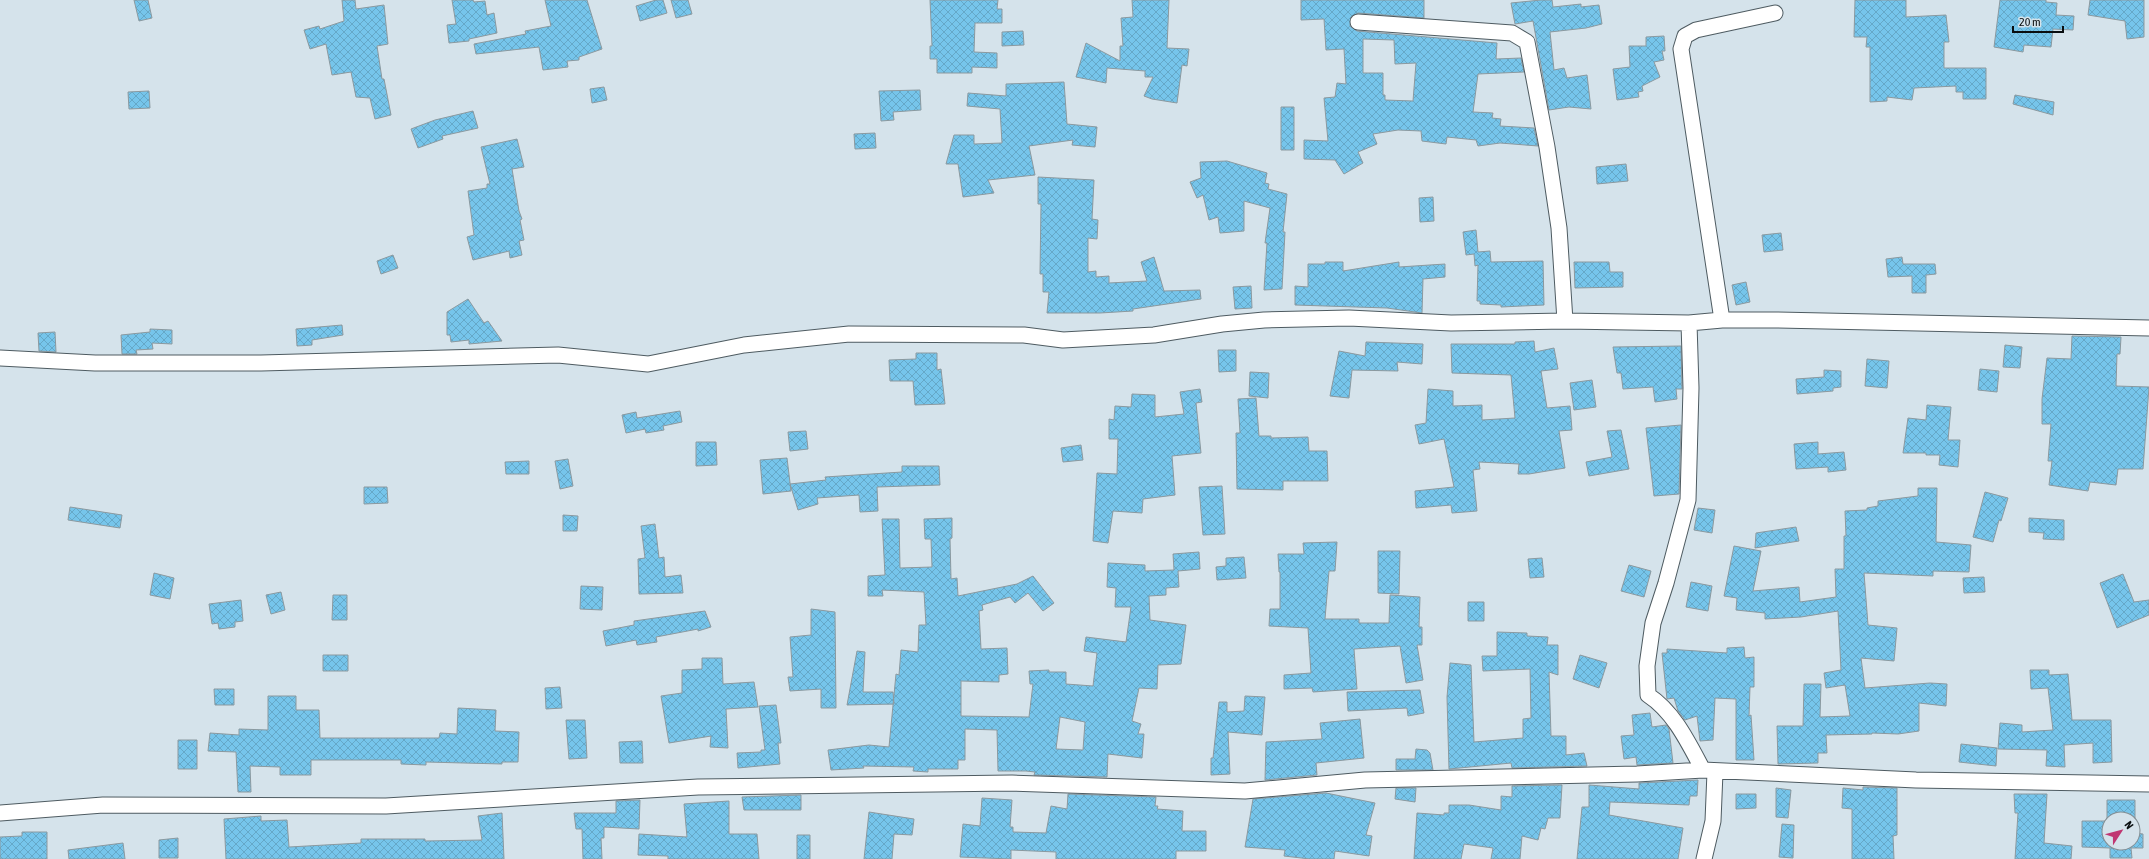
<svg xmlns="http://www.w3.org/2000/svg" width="2149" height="859" viewBox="0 0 2149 859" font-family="'Asap Condensed',sans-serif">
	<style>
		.building { fill: url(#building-cross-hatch); stroke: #8b999f; fill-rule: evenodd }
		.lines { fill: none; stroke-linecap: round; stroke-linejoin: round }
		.minor-casing { stroke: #4e5b61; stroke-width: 17 }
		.minor { stroke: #fff; stroke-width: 15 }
	</style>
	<defs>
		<pattern id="building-cross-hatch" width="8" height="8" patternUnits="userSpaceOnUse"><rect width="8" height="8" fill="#76c5eb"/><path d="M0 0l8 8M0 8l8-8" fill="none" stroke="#65a8c8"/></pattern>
	</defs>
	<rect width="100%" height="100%" fill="#d5e3eb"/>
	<path class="building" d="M134,0h14l4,18 -13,3z
		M342,0h13l1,9 28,-4 4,39 -11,2 5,33h2l7,36 -16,4 -5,-21 -14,-1 -5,-25 -19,3 -6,-31 -16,5 -6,-19 15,-4 1,3 24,-8z
		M452,0h21l1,2 11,-1 2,14 7,-2 3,20 -28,6v2l-20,2 -2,-18 9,-1z
		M545,0h42l15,49 -23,8v3l-12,1 1,6 -25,3 -4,-23 -63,7 -2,-10 52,-10 -1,-3 26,-5z
		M656,0h7l4,13 -27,8 -4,-15z
		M671,0h17l4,14 -16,4z
		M930,0h68l-1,9h5v14h-27l-1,29 23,1v15l-25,-1v6h-35v-14h-7v-13h2z
		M1132,0h37l-2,48 22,1 -2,17 -5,-1 -5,38 -25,-4 -8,-3 9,-19h-8v-6l-38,-3 -1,15 -30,-6 10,-34 34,18v-15h3l-2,-28 12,-1z
		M1301,0h123v18l-66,-5 -7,4 -1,9 7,5 140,12 -1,16 25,-1 3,14 -46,2 -5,38 20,1 -1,5 9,1 -1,7 34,2 4,18 -38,-3 -22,3 -2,-6 -29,-3 -1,7 -24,-3 -1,-10 -23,-1 -25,4 4,10 -19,8 5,11 -19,11 -9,-14 -31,-1v-19l24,1 -4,-43 11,-1 2,-14 9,1 -2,-35 -18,1 -2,-31 -23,1zM1363,39l31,1 1,24 21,-1 -3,38 -28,-1v-5h-2v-22h-20z
		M1541,0h11l1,7 28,-3v3l18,-2 3,19 -16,4 -36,4 4,38 10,-2 3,10 20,-3 4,34 -22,-2 -20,3 -16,-89 -18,3 -4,-21z
		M1855,0h51v17l40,-2 3,27h-5v26h42v31h-23v-7h-7v-6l-42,2 -2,12 -25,-3v4l-17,1v-55h-4l1,-10h-13z
		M2000,0h46v2l11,1 -1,12 18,1 -1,14 -20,-1 -2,18 -27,-2 -1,7 -29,-5z
		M2090,0h54v37l-17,2 -2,-18 -37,-6z
		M1023,31l1,14 -22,1v-14z
		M1664,36l1,15h-3l2,9 -10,2 6,15 -18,9 1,5 -5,1 1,5 -22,3 -4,-31 17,-2 -1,-21h17v-9z
		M1064,82l3,42 30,3 -2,20 -23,-2 1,-5 -44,6 6,29 -47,5 6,13 -31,4 -5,-33h-12l8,-29h20v9l28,-1 -2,-34 -33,-3 1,-13 38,3v-12z
		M604,87l3,13 -15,3 -2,-14z
		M920,90l1,20 -28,2 1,8 -13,1 -2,-30z
		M149,91l1,17 -21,1 -1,-17z
		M2015,95l39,7 -1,13 -40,-11z
		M1281,107h13v43h-13z
		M473,111l5,17 -36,8 1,3 -25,9 -7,-19 24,-9z
		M875,133l1,15 -21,1 -1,-15z
		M517,139l7,28 -12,2 7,42 3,8 -2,1 4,20 -5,1 3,14 -12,3 -1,-7 -36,9 -6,-23 7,-2 -6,-44 19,-3v-4h3l-9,-37z
		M1227,161l40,12 -2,10 4,1 -1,5 19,5 -4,38h2l-3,57 -18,1 3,-47h-2l5,-35 -26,-7v30l-24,2 -2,-16 -9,3 -6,-25 -6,3 -7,-16 11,-4 -1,-16z
		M1626,164l2,17 -31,3 -1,-17z
		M1038,177l56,3 -2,39 6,1 -1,19 -9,-1v34l8,-1v6l13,-1v7l38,-2 -6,-19 13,-5 10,34 36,-1 1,9 -68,10v2l-33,2h-53l2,-21h-6v-18h-3l1,-70h-3z
		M1433,197l1,24 -14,1 -1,-24z
		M1476,230l2,22 12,-1 1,11 52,-1 1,44 -43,2v-2l-21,-1v-3h-3l1,-36 -3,1 -1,-12 -8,1 -3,-23z
		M1781,233l2,17 -19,2 -2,-17z
		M393,255l5,13 -17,6 -4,-13z
		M1902,257l1,7h32l1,10 -10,1v18h-14v-17l-24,1 -2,-18z
		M1325,262h18v9l56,-9v5l46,-3v13l-22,2 -1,34 -35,-5 -92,-3v-19l13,1v-23h17z
		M1574,262h35l1,10h13v15l-48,1z
		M1746,282l4,20 -14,3 -4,-20z
		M1251,286l1,22 -17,1 -2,-22z
		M468,299l16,24 4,-2 14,20 -33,3v-4l-18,2 -1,-7h-3v-23z
		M342,325l1,10 -31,5v5l-15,1 -1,-17z
		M150,329l22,1v14l-20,-1 1,6 -17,1 1,4h-15l-1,-19 29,-3z
		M55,332l1,20 -17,-1 -1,-18z
		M2072,336l49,1 -1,17h-3l-1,32 33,1 -6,82h-25l-2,16 -26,-3 -2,9 -39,-6 3,-24h-4l3,-37h-9v-25l5,-41 24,1z
		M1534,341l1,11 19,-4 4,21 -17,2 6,37 23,-2 2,24 -13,1 6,37 -36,6h-11l1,-10 -40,-2 1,7 -7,1 4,41 -25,2 -1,-8 -35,3 -1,-17 39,-4 -10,-48 -25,5 -4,-19 11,-2 2,-34 25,2v15l29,-1v15l33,-2 -4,-43 -59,-2 -1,-29h64v-2z
		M1366,342l57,2 -1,20 -25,-2 1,9 -46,-1 -3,28 -19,-2 9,-45 26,5z
		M2005,345l17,2 -2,21 -17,-1z
		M1681,346l1,43h-6l1,10 -22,3 -2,-15 -30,2 -2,-16h-4l-4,-26z
		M1218,350h18v21l-17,1z
		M916,353h21v17l4,-1 4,35 -30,1 -2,-24h-23l-1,-21 27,-1z
		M1867,359l22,2 -2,27 -22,-2z
		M1980,369l19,2 -2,21 -19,-2z
		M1824,370l17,1v16l-8,1v3l-36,3 -1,-15 28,-2z
		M1250,372l19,1 -1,25 -19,-2z
		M1592,380l4,27 -22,3 -4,-27z
		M1200,389l2,13 -6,1 5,50 -29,3 3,39 -32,4 -1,14 -29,-2 -5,32 -15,-2 4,-68 20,1 1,-35h-9v-20l5,1 1,-14 16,1 1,-13 23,1v22l29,-3 -4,-22z
		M1256,398l3,38h12v2l37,-1 1,14h18l1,30h-45v9l-46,-1 -1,-56h4l-2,-34z
		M1927,405l24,2 -3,33h12l-2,27 -19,-2 1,-10h-14v-2h-23l5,-35 18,2z
		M680,411l2,11 -19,4 1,4 -18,3 -1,-4 -19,4 -4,-18 14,-3 1,6z
		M1681,425l-2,69 -25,2 -8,-68z
		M1621,430l8,39 -40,7 -3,-14 26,-5 -5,-26z
		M806,431l2,18 -18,2 -2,-19z
		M696,442h20l1,23 -21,1z
		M1818,442v12l26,-2 2,18 -18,2v-5l-32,2 -2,-25z
		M1081,445l2,15 -20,2 -2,-14z
		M787,458l4,33 -28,3 -3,-34z
		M568,459l5,27 -13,3 -5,-28z
		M529,461v13h-23l-1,-12z
		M902,466h37l1,19 -63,2 1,24 -18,1 -1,-17 -42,3 1,6 -20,6 -8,-26 36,-4 -1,-3 77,-5z
		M1222,486l3,48 -22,1 -4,-48z
		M364,487h23l1,16 -24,1z
		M1918,488h19l-1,54 35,3 -2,27 -36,-1v5l-69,-3 4,52 29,3 -3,33 -33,-3 4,30 65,-5 17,1 -1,22 -27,-3v28l-21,3 -26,-1v1l-46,1 1,18h-9v10l-40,1 -1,-38h26l1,-42h17l-1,33 30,-1 -5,-31 -19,3 -2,-15 17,-3 -3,-59 -37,6 -36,2v-6l-29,-3 1,-12 -13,-2 10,-50 27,5 -8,40 46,-4 1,15 36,-5 -1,-28h9v-33h2l-1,-25 22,-1v-2l11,-2v-5l40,-5z
		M1985,492l23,6 -7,23 -2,-1 -6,22 -20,-5z
		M70,507l52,8 -2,13 -52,-8z
		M1698,508l17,2 -3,23 -18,-3z
		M563,515l15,1 -1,15h-14z
		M952,518v20l-2,1 1,40 6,-1 1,18 59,-12 16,-8 21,27 -11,8 -15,-18 -13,10 -5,-6 -28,8 1,5 -4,1 2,38 26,-1 1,26 -9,1v7l-38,-1v35l68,1 4,-33h-3l-1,-13 20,-1v2h17v12l27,2 4,-33 -13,-2 2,-14 40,5 5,-35h-16l1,-19 -9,-1 1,-24 37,2v6l29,-1 -1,-16 26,-2 1,17 -22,2 1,16 -13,1v7l-17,1 1,24 36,5 -5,39 -23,1 -1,24 -18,-1 -7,33 9,3 -3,10h6l-2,24 -34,-4 -1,23 -73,-2 1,-3 -9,-1h-28l-1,-41 -32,-1v31h-7v9h-30v3l-15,-1 1,-4 -51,-1 1,2 -33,2 -3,-20 41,-5 20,2 7,-73 3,1 2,-25 17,2 1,-27h7l-2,-33 -42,-2 1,6h-15v-20l17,-1 -3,-56h17l1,49 32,-1 -1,-28h-6l-1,-20zM1060,717l25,5 -2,28 -27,-1z
		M2029,518l35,2v20l-21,-1 1,-6 -15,-1z
		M655,524l4,34 5,-1 1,20 16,-2 2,18 -44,1 -1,-35 7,-1 -4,-32z
		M1796,527l3,14 -44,7 1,-15z
		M1337,542l-2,29h-6l-4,48h34v4h30l1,-28 30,2 -1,30h3v18h-5l6,35 -17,3 -6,-37 -46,3 3,40 -44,3 -1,-4 -28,1v-14l27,-2 -3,-45 -39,-2 1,-17h10v-37h-1l-1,-18h26l-1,-11z
		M1378,551h22l-1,43 -21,-1z
		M1244,557l2,21 -29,2 -1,-13 10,-1v-8z
		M1542,558l2,19 -14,1 -2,-19z
		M1629,565l22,6 -7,26 -23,-6z
		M154,573l20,5 -4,21 -20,-4z
		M2123,574l11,28 15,-2v15l-32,13 -17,-45z
		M1984,577l1,15 -21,1 -1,-15z
		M1691,582l21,4 -4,25 -22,-4z
		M581,586l22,1 -1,23 -22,-1z
		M281,592l4,18 -14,4 -5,-19z
		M333,595h14v25h-15z
		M241,600l2,21 -8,1v5l-16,2 -1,-6 -6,1 -3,-20z
		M1468,602h16v19h-16z
		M811,609l24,3 1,96h-15v-19l-31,2 -2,-14h5l-3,-40 21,-2z
		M705,611l6,16 -13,4v-2l-42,8 1,5 -20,3 -1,-5 -30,6 -3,-15 31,-6v-4z
		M1497,632l30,1v3l21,1 -1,8h11v30l-9,-3 2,64h15v19l18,-2 3,13 -75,2 -1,-5 -62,6 -2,-72 3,-34 21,2 3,77 49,-4v-19l8,-1 -1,-49 -47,2 -1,-15h15z
		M1744,647l1,11 9,-1v30h-4l-1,29 2,-1 3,45h-18v-61l-21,-1 -2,42 -13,1 -3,-25 -12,4 -7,-9 -4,-13 -7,1 -5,-46h5v-4l60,4v-5z
		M857,651l8,1 -2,40h30l1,12 -47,1z
		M323,655h25v16h-25z
		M1580,655l27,8 -8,25 -26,-9z
		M702,658h20l1,26 31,-2 4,25 -32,2 2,39 -18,-1 1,-11 -42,7 -8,-47 21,-3v-23l20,-1z
		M2030,670h19v5l19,-1 4,46h39l1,42 -19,1v-20l-29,2 1,22 -19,-1 1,-16 -49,-1 2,-26 22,2v7l31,-2 -5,-42 -17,1z
		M560,687l2,21 -16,1 -1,-21z
		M214,689h20v16h-19z
		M1420,690l4,23 -16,3 -1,-8 -59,3 -1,-19z
		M268,696h28v14h23l1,28h119l1,-5 17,1 1,-26 38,2 -1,21 24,1 -1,30h-16v2l-76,-2v3l-25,-1v-4h-90v15h-31v-8l-30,-1 1,26h-13l-2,-40 -28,-1 2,-18 29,2v-6l29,1z
		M1245,696l20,1 -3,38 -34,-3 2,42 -19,1v-17h2l6,-56h8v10l17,-1z
		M776,705l5,38h-3l2,21 -42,4 -1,-15 24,-1v-2h4l-6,-44z
		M1650,713l2,14 14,-2 3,4 4,34 -36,2 -1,-8 -12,2 -3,-23 13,-1 -2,-20z
		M1360,719l4,39 -48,5 1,12 -52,5 1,-38 56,-3 -2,-16z
		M566,720h19l2,38 -18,1z
		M178,740h19v29h-19z
		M642,741l1,22h-23l-1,-21z
		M1961,744l36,4 -1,18 -37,-4z
		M1416,749l11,1 3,3 3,17h-37v-11h19z
		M1698,780l-1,16h-7l-1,9 -79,-3 -1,13 74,13 -5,31h-101l5,-52h7v-22l50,4v-6z
		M1562,785l-2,33h-12l-3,11 -4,-1 -3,12 -16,-4 -2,23h-29l2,-11 -29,-4 -3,15h-47l3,-46 27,2v-2h5v-8h20l32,5v-14l11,1v-11z
		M1863,787l34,1v47l-4,1 1,23h-42v-50l-10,-1 1,-20 20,2z
		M1396,788h20l-1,14 -20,-3z
		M1776,788l15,2 -3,28 -12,-1z
		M1326,793l49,10 -9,32 6,1 -3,20 -34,-5 -1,8h-24l-26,-3 1,-6 -40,-3 8,-48z
		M1068,794l88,3 -1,9h3l-1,3 26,2 -1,20h24v20h-30v8h-120v-7l-45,-2v9l-51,-2 3,-33 17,2 2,-28 30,2 -2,27h3v5l33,1 5,-27 16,3z
		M1736,794h20v14l-20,1z
		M2014,794h33l-3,49 28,3 -1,13h-56l3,-46h-3z
		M801,795v15h-57l-2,-13z
		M640,800l-1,29 -35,-2v11h-3l1,21h-19l-1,-30h-6l-2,-16h42v-12z
		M2107,800h28v33l8,1v14h-12l1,10h-22v-10l-28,-1v-26h25zM2109,819h24v24h-24z
		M729,801v33h28l2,25h-91v-3l-30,-1 1,-21 48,3 -3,-33z
		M869,812l45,7 -2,16 -18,-1 -2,25h-28z
		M502,813l2,46h-278l-2,-40 37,-3v5l26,-1 2,27 72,-4v-4h64v2l57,-1 -4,-24z
		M1782,824l12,1 -1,33 -14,-1z
		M22,832h25v27h-47v-22l22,-1z
		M797,835h13v24h-13z
		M178,838v20h-19v-18z
		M123,843l2,16h-56l-1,-9z"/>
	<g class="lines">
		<g class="minor-casing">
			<path id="minor" d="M1358,22l154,11 15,9 20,105 12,81 6,93
				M1722,320l-41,-271 4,-13 11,-6 79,-17
				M1689,323l2,65 -3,112 -22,83 -13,40 -6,43 1,29c26,17 40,47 55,75
				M0,358l95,5h166l297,-8 90,9 96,-19 105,-11 175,1 39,5 91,-5 68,-11 42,-4 85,-2 102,5 114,-2 124,2 33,-3h54l373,8
				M0,813l103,-8 283,1 312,-19 314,-4 233,8 120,-11 272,-6 66,-4 213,10 233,4
				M1704,859l9,-38 2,-49"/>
		</g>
		<use href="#minor" class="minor"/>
	</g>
	<g transform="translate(2121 831) rotate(54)"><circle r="19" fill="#d5e3eb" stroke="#838e93"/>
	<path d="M0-3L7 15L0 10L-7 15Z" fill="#c03772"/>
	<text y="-6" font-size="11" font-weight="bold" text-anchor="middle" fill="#090e10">N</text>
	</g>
	<path d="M2013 26v6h50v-6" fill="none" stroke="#090e10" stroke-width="2"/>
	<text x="2019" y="26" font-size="12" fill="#090e10" stroke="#d5e3eb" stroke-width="3" paint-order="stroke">20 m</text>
</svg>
